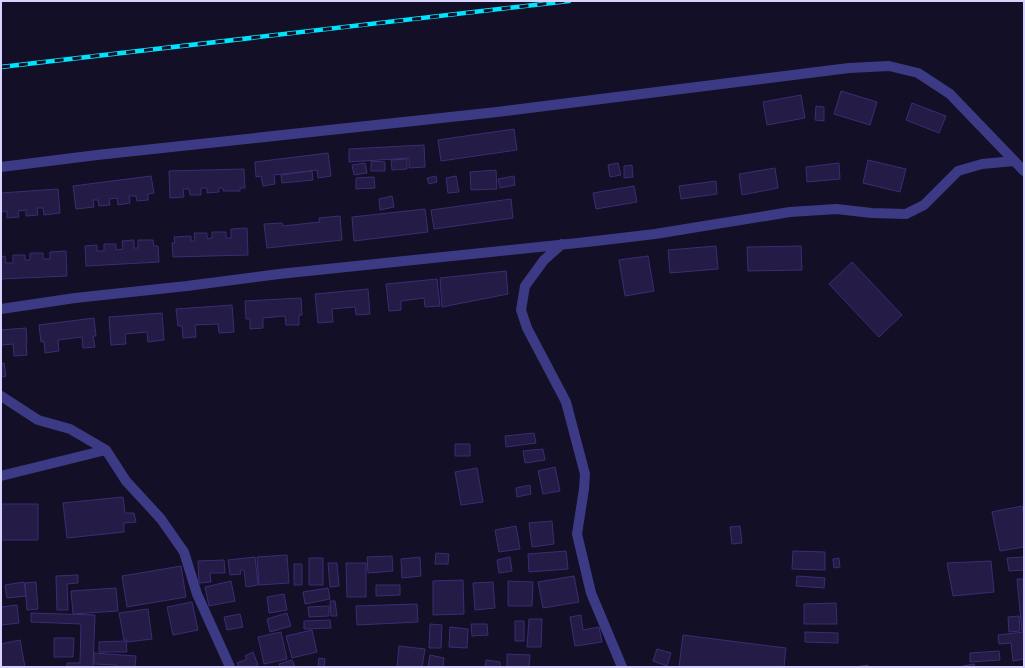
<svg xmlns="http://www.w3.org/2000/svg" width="1025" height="668" viewBox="0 0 1025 668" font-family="Karla,sans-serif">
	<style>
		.building { fill: #241b47; stroke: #3b2d73 }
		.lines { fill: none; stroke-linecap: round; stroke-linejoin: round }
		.minor { stroke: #3d3a85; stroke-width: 10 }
		.rail-casing { stroke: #00e5ff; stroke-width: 4.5 }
		.rail { stroke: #130f26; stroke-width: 3; stroke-dasharray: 9; stroke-linecap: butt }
	</style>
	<rect width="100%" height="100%" fill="#130f26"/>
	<path class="building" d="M841,91l36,11 -7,23 -36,-11z
		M801,95l4,23 -38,7 -4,-23z
		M912,103l34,13 -7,17 -33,-13z
		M816,106l8,1v14l-9,-1z
		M514,129l3,21 -76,11 -3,-21z
		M424,145l1,22 -16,1v-10l-60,4v-13z
		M328,153l3,23 -13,2 -1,-8 -43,5 1,9 -12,2 -2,-10 -5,1 -1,-15z
		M407,159v10l-15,1 -1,-10z
		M868,160l38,9 -6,23 -37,-9z
		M371,161l14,1v9h-14z
		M365,163l2,10 -13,2 -2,-10z
		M618,163l3,12 -11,2 -2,-12z
		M839,163l1,16 -33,3 -1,-15z
		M632,165l1,12 -9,1v-12z
		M775,168l3,20 -36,7 -3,-21z
		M244,169l1,19h-5v3h-17v-3h-4v4l-12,1v-5h-6v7h-11l-1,-6h-6l1,8 -14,1 -1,-27z
		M496,170l1,19 -26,1 -1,-18z
		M312,171l1,9 -31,3 -1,-8z
		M151,176l3,17 -6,1v6l-11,1 -1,-5h-7l1,7 -12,2 -1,-7 -8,1 1,6 -11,1 -1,-6h-5l1,7 -18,2 -3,-23z
		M436,176l1,6 -8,2 -2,-6z
		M456,176l3,16 -11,1 -2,-15z
		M514,176l1,9 -15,3 -2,-9z
		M374,177l1,11 -19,1v-11z
		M716,181l1,13 -36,5 -2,-13z
		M634,186l3,16 -41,7 -3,-16z
		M58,189l2,24 -16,2 -1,-7h-6l1,7 -12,1v-6l-8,1 1,6 -12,1v-7l-6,1v-19z
		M392,196l2,11 -14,3 -1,-11z
		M511,199l2,19 -79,11 -3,-19z
		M425,209l3,23 -74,9 -2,-24z
		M340,216l2,24 -75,8 -3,-24 18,-1 1,3 37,-4 -1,-4z
		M247,228l1,27 -75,2 -1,-14h3l-1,-6 17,-1v5h4l-1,-8h13v6l5,-1v-6h14v6h5v-9z
		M134,240v8h4v-8h15l1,6h4l1,16 -73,4 -1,-20 12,-1v6h7v-7h12v6l7,-1 -1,-8z
		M716,246l2,23 -48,4 -2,-23z
		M801,246l1,24 -54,1 -1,-24z
		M66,251l1,25 -66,3v-22l4,-1 1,7h7v-8h12v5h5v-7h13v6h7v-7z
		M648,256l6,35 -29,5 -6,-36z
		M852,262l50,53 -23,22 -50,-53z
		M506,271l2,23 -66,13 -2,-29z
		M437,279l3,27 -15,1 -1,-9 -23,3v9l-12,1 -3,-27z
		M368,289l2,25 -14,1 -1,-8 -23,2 1,13 -15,1 -3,-29z
		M301,298l1,17h-3v10h-13l-1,-9 -22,2v10l-13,1v-10h-4l-1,-18z
		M232,305l2,27 -15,1 -1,-9 -23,1 1,12 -13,1 -1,-12h-4l-2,-17z
		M162,313l2,27 -16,2 -1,-10 -22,2 1,10 -15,1 -2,-28z
		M94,318l2,18h-3l2,11 -12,1 -1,-11 -24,3 1,11 -14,2 -1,-12 -3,1 -2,-17z
		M26,328l1,15h-1l1,12 -13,1 -1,-12 -12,1v-15z
		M4,363l2,13 -5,1v-13z
		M534,433l2,10 -30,4 -1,-11z
		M455,444h15v12h-15z
		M543,449l2,11 -20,3 -2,-12z
		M555,467l5,24 -17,3 -5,-23z
		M477,468l6,34 -22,3 -6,-33z
		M530,485l1,9 -14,3 -1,-9z
		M123,497l2,16h9l2,9 -12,1v9l-57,6 -4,-35z
		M1,504h37v36h-37z
		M1022,506l2,9v32l-24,4 -8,-39z
		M552,521l2,23 -22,3 -3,-24z
		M516,526l4,23 -21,3 -4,-22z
		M740,526l2,17 -10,1 -2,-17z
		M566,551l2,18 -39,3 -1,-18z
		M793,551l32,1v18l-33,-1z
		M436,553l13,1 -1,10h-13z
		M287,555l2,28 -30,2 -2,-28z
		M392,556l1,15 -25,2 -1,-16z
		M255,557l3,28 -12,2 -2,-17h-4l1,4 -11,1 -2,-15z
		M420,557l1,19 -19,2 -1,-19z
		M510,557l2,14 -13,2 -2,-13z
		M1024,557v13l-15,1 -2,-13z
		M309,558h14v27h-14z
		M839,558l1,9 -6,1 -1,-9z
		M224,560l1,13h-15l1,9 -12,1 -1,-22z
		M991,561l3,31 -41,4 -6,-33z
		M328,563h9l2,23 -9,1z
		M346,563h20v34h-19z
		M294,564h8v21h-8z
		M181,566l5,31 -59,10 -5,-31z
		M78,575v8l-11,1 1,26h-11l-1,-34z
		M574,576l5,26 -36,6 -5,-26z
		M797,576l28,2 -1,10 -28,-2z
		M1017,579h7v52h-2z
		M463,580l1,34 -31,1v-34z
		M231,581l4,20 -26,5 -4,-19z
		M508,581l25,1 -1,24h-24z
		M24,582l2,14 -19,2 -2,-13z
		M36,582l2,27 -11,1 -2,-27z
		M493,582l2,26 -20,2 -2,-27z
		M376,585h24v10l-24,1z
		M116,588l2,23 -45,3 -2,-23z
		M328,588l2,11 -25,5 -2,-12z
		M284,594l3,16 -18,3 -2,-16z
		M330,601h5l2,15h-6z
		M192,602l6,28 -25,5 -6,-28z
		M836,603l1,21h-33v-20z
		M417,604l1,18 -61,3 -1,-19z
		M17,605l2,18 -18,2v-18z
		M329,606v10l-20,1 -1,-10z
		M148,609l4,30 -25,3v-2h-3l-5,-27z
		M31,613l64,2 -2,52h-26v-4h13l1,-39 -50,-2z
		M287,613l4,13 -21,6 -3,-13z
		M240,614l3,13 -16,3 -3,-13z
		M581,615l2,15 16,-3 3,15 -27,4 -5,-29z
		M1019,616l1,15 -11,1 -1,-15z
		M529,619h13l-1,28h-14z
		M330,620l1,8 -27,1v-8z
		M515,621h9v20h-9z
		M430,624l12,1 -1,23h-12z
		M471,624h16l1,11 -16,1z
		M450,627l18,2 -1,19 -18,-1z
		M312,630l5,22 -25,6 -6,-22z
		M281,632l6,27 -23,5 -6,-27z
		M805,632l33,1v10l-33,-1z
		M1024,632v27l-11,2 -2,-18 -12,1 -1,-9z
		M683,635l103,13 -2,19h-105z
		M54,638h20l-1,19h-19z
		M20,640l5,27h-24v-23z
		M126,641l1,11h-28v-10z
		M399,646l26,3 -3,18h-25z
		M657,649l14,4 -4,13 -14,-5z
		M999,651l1,9 -30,2v-9z
		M253,652l5,13 -5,2h-14l-2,-4 10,-4 -2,-3z
		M94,653l42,3 -1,11h-19v-2l-22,-1z
		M507,654l23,1 -1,12h-22z
		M430,655l14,3 -1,9h-15z
		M319,658l6,1 -1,8h-6z
		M292,660l3,7h-15l-1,-3z
		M486,660l14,2v5h-15z
		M974,664l1,3h-12v-1z
		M868,665v2h-13z"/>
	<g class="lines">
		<path class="minor" d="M1,167l96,-12 400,-43 352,-44 40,-2 29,7 32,21 22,23 52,54
			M562,244l-18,16 -19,26 -4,24 6,18 39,74 19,72 -1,15 -7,45 14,59 31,74
			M1,309l74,-11 112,-12 92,-12 308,-32 68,-8 135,-22 46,-3 36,4 34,1 18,-9 34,-34 24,-7 32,-3
			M1,396l37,24 32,9 36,21 20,31 35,38 23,33 13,42 33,73
			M1,476l105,-26"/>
		<g class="rail-casing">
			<path id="rail" d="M1,67l568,-66"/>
		</g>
		<use href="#rail" class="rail"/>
	</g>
	<rect width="1025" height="668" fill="none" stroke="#d9d4ff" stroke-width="4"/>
</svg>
